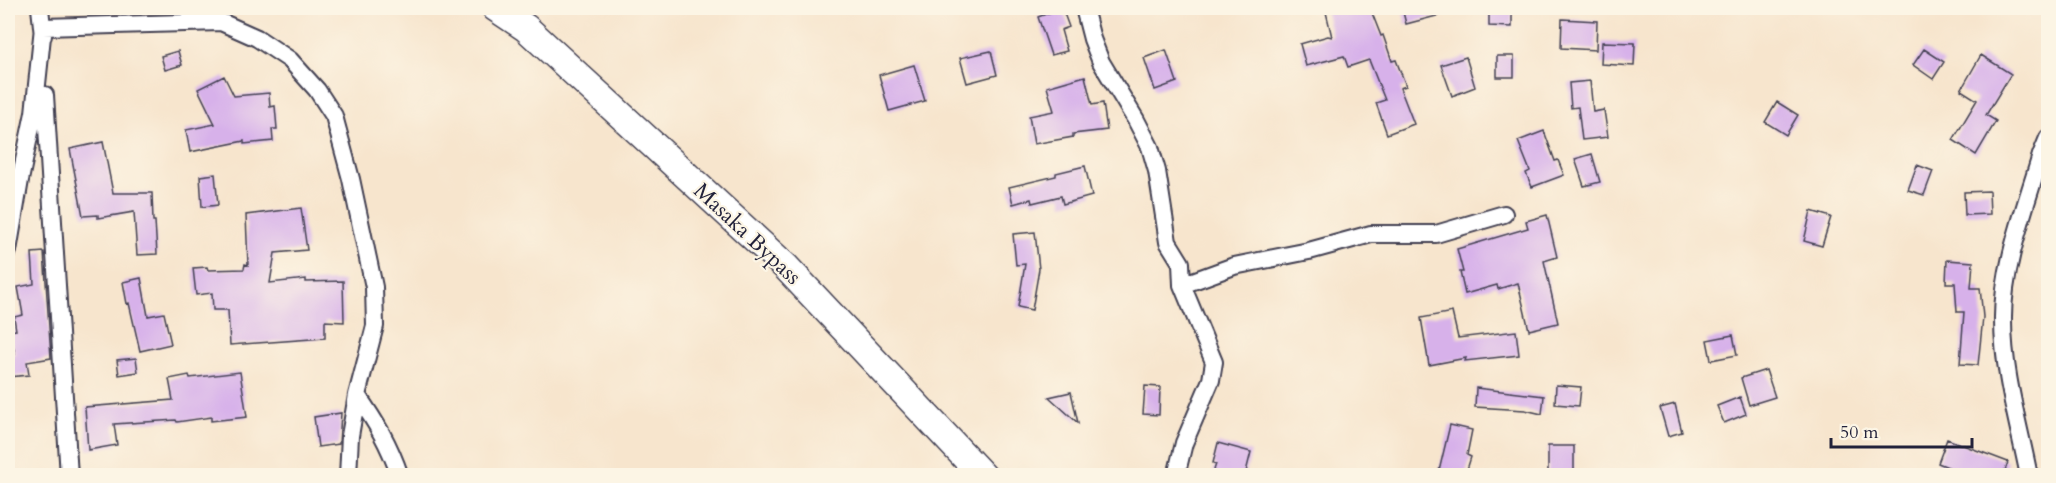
<svg xmlns="http://www.w3.org/2000/svg" width="2056" height="483" viewBox="0 0 2056 483" font-family="Cardo,serif">
	<style>
		.building { fill: #d7b1ea }
		.lines { fill: none; stroke-linecap: round; stroke-linejoin: round }
		.minor-casing { stroke: #423f51; stroke-width: 20 }
		.trunk-casing { stroke: #423f51; stroke-width: 30 }
		.minor { stroke: #fff; stroke-width: 16 }
		.trunk { stroke: #fff; stroke-width: 27 }
		.labels { text-anchor: middle; stroke-width: 4.5; stroke-linejoin: round; paint-order: stroke }
		.street-label { font-size: 22px; fill: #22223b; stroke: #fcf5e5 }
	</style>
	<rect width="100%" height="100%" fill="#fcf5e5"/>
	<filter id="ink" filterUnits="userSpaceOnUse"><feTurbulence type="fractalNoise" baseFrequency=".0167" numOctaves="2"/><feDisplacementMap in="SourceGraphic" scale="12" xChannelSelector="R" yChannelSelector="G"/><feConvolveMatrix kernelMatrix="1 2 1 2 8 2 1 2 1" color-interpolation-filters="sRGB"/></filter>
	<filter id="wash" filterUnits="userSpaceOnUse"><feTurbulence type="fractalNoise" baseFrequency=".008" numOctaves="4" result="noise"/><feDisplacementMap in="SourceGraphic" scale="24" xChannelSelector="R" yChannelSelector="G"/><feGaussianBlur stdDeviation="1.35" result="paint"/><feColorMatrix in="noise" values="0 0 0 0 0 0 0 0 0 0 0 0 0 0 0 0 0 1.4 0 .05"/><feComposite in="paint" operator="in"/></filter>
	<g filter="url(#wash)">
		<rect width="100%" height="100%" fill="#f7e5cd"/>
		<g id="blocks">
			<path class="building" d="M1062,8l7,19 -8,3 6,21 -16,4 -13,-38z
				M1325,8h45l11,28 2,-1 9,26 4,-1 10,26 -6,2 14,36 -27,10 -11,-31 9,-3 -16,-40 -21,7 -4,-11 -38,10 -6,-22 28,-8 4,1z
				M1402,8h46v5l-42,11z
				M1489,8h23v19l-23,-1z
				M1562,19l35,2 -1,29 -35,-2z
				M1602,42l33,1 -1,23 -33,-2z
				M1924,49l20,13 -11,17 -20,-14z
				M1166,50l11,32 -22,8 -11,-32z
				M178,51l4,14 -17,5 -4,-14z
				M991,51l6,24 -30,8 -7,-25z
				M1981,55l30,19 -25,41 10,6 -20,34 -23,-15 24,-40 -16,-10z
				M1497,56h17v21h-17z
				M1466,57l9,30 -23,9 -11,-31z
				M914,65l11,36 -36,10 -10,-36z
				M224,76l10,20 35,-3 1,14 5,-1 2,23h-5l1,12 -29,3v-3l-54,11 -4,-22 29,-6 -17,-35z
				M1085,76l7,29 11,-2 4,27 -34,4v3l-39,7 -5,-28 25,-5 -7,-24z
				M1590,81l3,31 11,-2 4,27 -26,3 -4,-33 -7,1 -2,-25z
				M1777,102l21,13 -12,20 -21,-13z
				M1544,131l11,30 3,-1 6,15 -32,12 -6,-14 4,-2 -12,-30z
				M103,142l10,51h39l1,28h2l2,33 -20,1 -3,-43 -36,6v-3l-15,1 -13,-67z
				M1592,154l8,28 -16,4 -9,-27z
				M1917,165l16,6 -9,24 -16,-5z
				M1085,166l7,30 -29,8 -2,-8 -29,7 -1,-4 -18,5 -4,-17 47,-11v-3z
				M215,174l3,31 -16,2 -2,-31z
				M1989,191l1,23 -25,1 -1,-23z
				M301,208l6,42 -32,3 -5,30 36,-4v3l37,-1 1,41 -19,-1v17l-95,7 -2,-35h-15l-1,-17 -16,2 -3,-27 14,-1 1,3 36,-1 1,-5 3,1 -2,-50z
				M1811,211l20,6 -9,29 -18,-5z
				M1547,215l10,42 -13,4 14,62 -29,7 -11,-47 -20,6 -1,-4 -32,9 -5,-22h3l-6,-23 71,-21 -2,-7z
				M1035,232l4,37 -7,41 -14,-3 7,-43 -9,1 -3,-31z
				M44,252l7,106 -24,4 2,13 -21,2v-22l7,-1 -6,-23 7,-1 -2,-13 9,-2 -5,-28 16,-3 -2,-31z
				M1947,260l26,2 -2,26h9l3,29 -5,48 -18,-1 4,-52h-7l-2,-29h-9z
				M141,278l7,38 16,-3 7,31 -31,7 -11,-48 -2,1 -4,-22z
				M1452,312l6,26 58,-7 3,24 -54,6 1,-3 -37,7 -8,-47z
				M1733,335l4,20 -26,5 -4,-20z
				M136,358l2,14 -19,3 -2,-15z
				M1766,370l9,27 -26,8 -8,-27z
				M240,372l7,45 -36,4v-4l-34,5 -1,-2 -62,4 3,21 -29,5 -3,-43 88,-7 -4,-21 20,-4 1,3z
				M1556,385l25,2 -2,19 -24,-2z
				M1145,386l15,1 -1,28 -16,-1z
				M1476,388l68,8 -2,18 -17,-4 -50,-3z
				M1071,392l7,31 -29,-26z
				M1740,397l6,17 -22,9 -7,-17z
				M1675,404l7,28 -14,4 -8,-28z
				M341,413l-2,31 -21,3 -4,-30z
				M1450,425l22,5 -5,25 4,2 -6,19h-13l-13,-5z
				M1947,439l61,23 -5,14h-33l-32,-13z
				M1218,443l33,9 -6,24h-33l4,-12 -3,-1z
				M1548,446h26v30h-26z"/>
		</g>
	</g>
	<g filter="url(#ink)">
		<use href="#blocks" fill-opacity="0" stroke="#423f51" stroke-width="1.5"/>
		<g class="lines">
			<g class="minor-casing">
				<path id="minor" d="M40,8l3,28
					M1084,8l8,31 9,23 35,58 14,27 7,24 11,71 13,21 1,22 32,77 -3,18 -27,63 -8,33
					M45,95l24,381
					M8,251l12,-71 14,-67 9,-86 178,-5 36,16 33,22 27,30 17,26 17,63 23,108 1,39 -18,69c19,27 32,49 43,81
					M1182,285l52,-19 75,-15 62,-17h65l68,-20
					M348,476l2,-40 7,-41
					M2029,476c-10,-51 -26,-103 -26,-155 -1,-54 23,-115 38,-166l7,-17"/>
			</g>
			<g class="trunk-casing">
				<path id="trunk" d="M496,8l30,20 260,239 197,209"/>
			</g>
			<use href="#minor" class="minor"/>
			<use href="#trunk" class="trunk"/>
		</g>
	</g>
	<g class="labels">
		<g class="street-label">
			<text transform="translate(748 233) rotate(43)" y="8">Masaka Bypass</text>
		</g>
	</g>
	<rect width="2056" height="483" fill="none" stroke="#fcf5e5" stroke-width="30"/>
	<path d="M1831 438v9h141v-9" fill="none" stroke="#22223b" stroke-width="3"/>
	<text x="1840" y="438" font-size="18" fill="#22223b" stroke="#fcf5e5" stroke-width="4.5" paint-order="stroke">50 m</text>
</svg>
